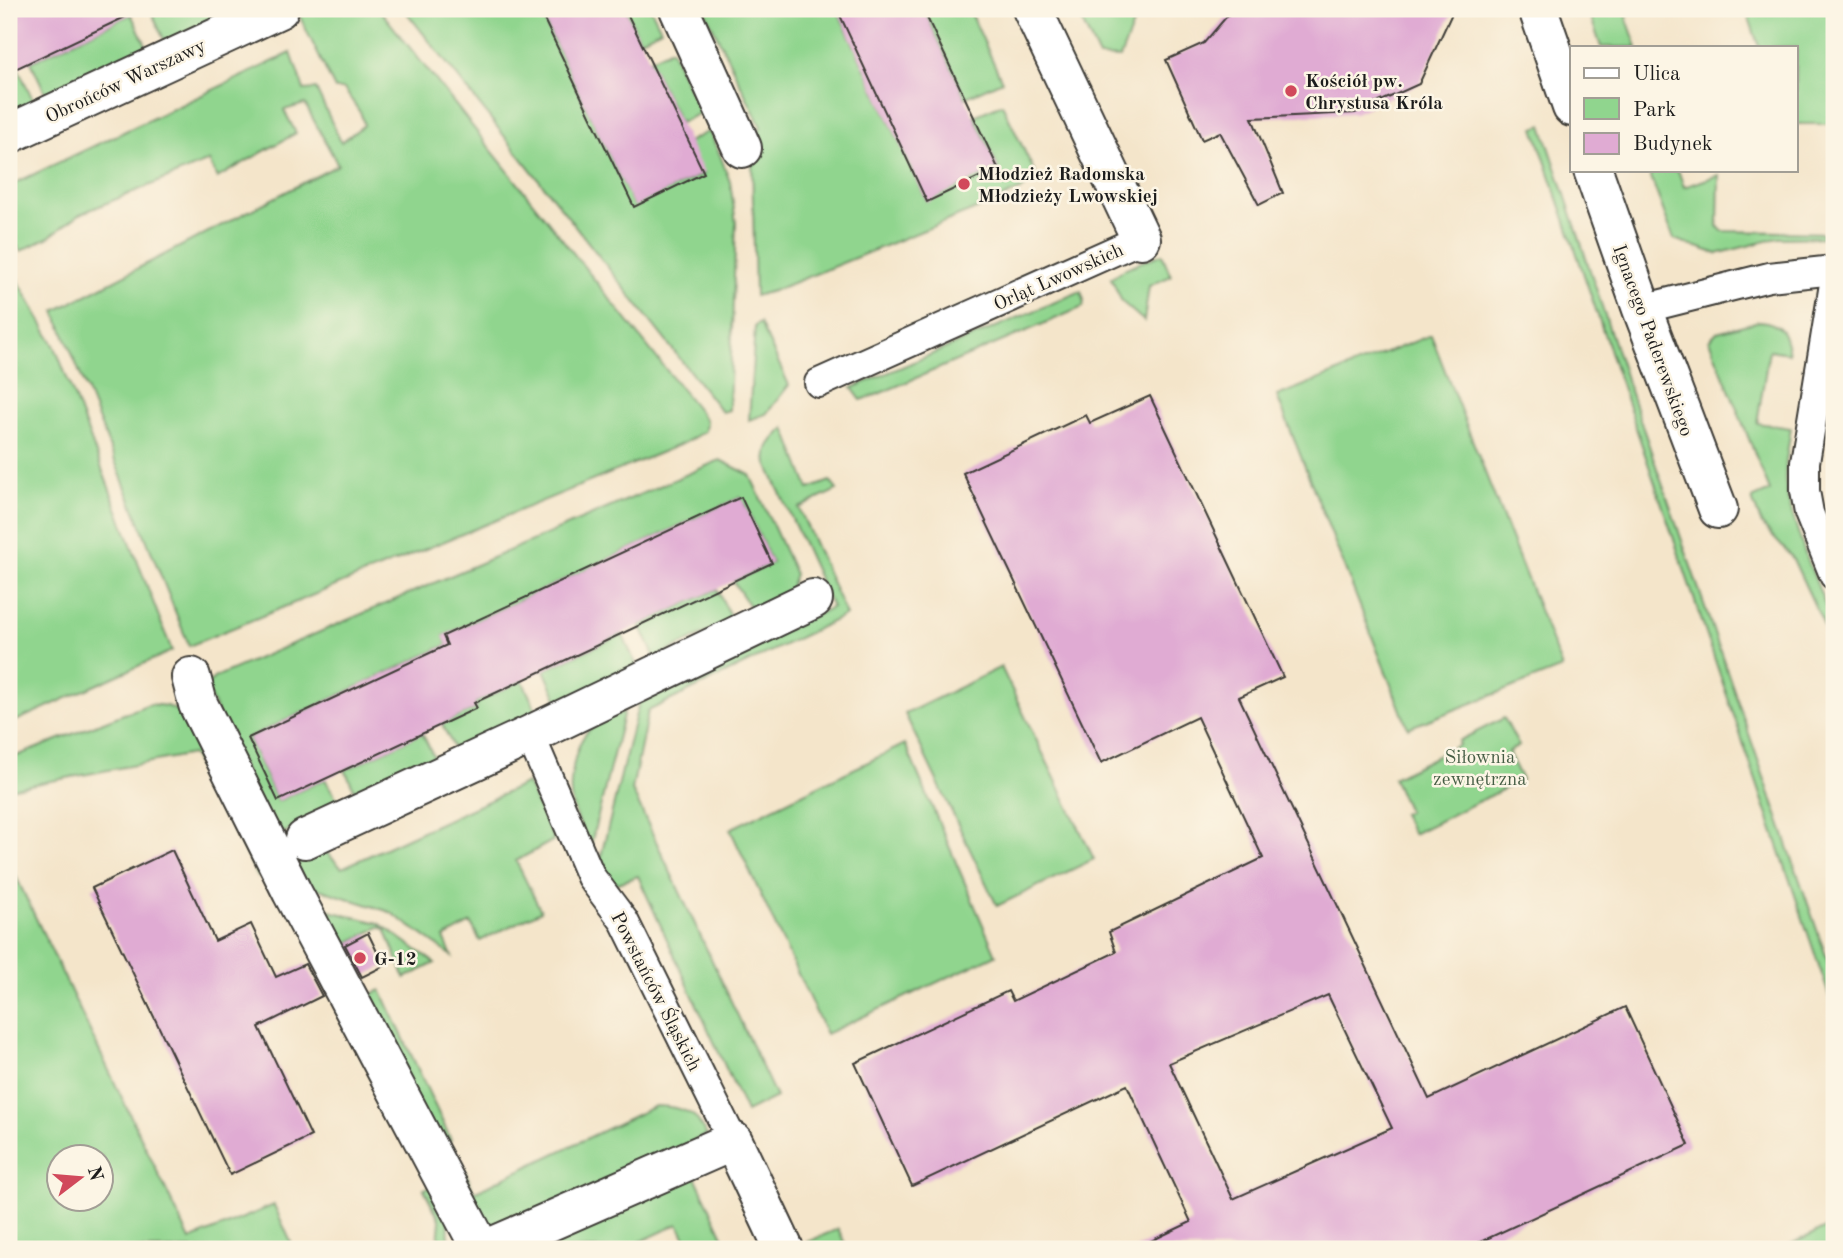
<svg xmlns="http://www.w3.org/2000/svg" width="1843" height="1258" viewBox="0 0 1843 1258" font-family="'Old Standard TT',serif">
	<style>
		.green { fill: #90d58e; stroke: #567855; stroke-width: 2; fill-rule: evenodd }
		.building { fill: #e0abd3; fill-rule: evenodd }
		.lines { fill: none; stroke-linecap: round; stroke-linejoin: round }
		.service-casing { stroke: #3c3a36; stroke-width: 32 }
		.minor-casing { stroke: #3c3a36; stroke-width: 42 }
		.service { stroke: #fff; stroke-width: 28 }
		.minor { stroke: #fff; stroke-width: 38 }
		.poi-dot { fill: #d1495b; stroke: #fcf5e5; stroke-width: 2.5 }
		.labels { text-anchor: middle; stroke-width: 5; stroke-linejoin: round; paint-order: stroke }
		.street-label { font-size: 19px; fill: #1c1c1c; stroke: #fcf5e5 }
		.poi-label { font-size: 19px; font-weight: bold; fill: #1c1c1c; stroke: #fcf5e5; text-anchor: start }
		.park-label { font-size: 19px; fill: #455d44; stroke: #fcf5e5 }
	</style>
	<rect width="100%" height="100%" fill="#fcf5e5"/>
	<filter id="ink" filterUnits="userSpaceOnUse"><feTurbulence type="fractalNoise" baseFrequency=".0143" numOctaves="2"/><feDisplacementMap in="SourceGraphic" scale="14" xChannelSelector="R" yChannelSelector="G"/><feConvolveMatrix kernelMatrix="1 2 1 2 8 2 1 2 1" color-interpolation-filters="sRGB"/></filter>
	<filter id="wash" filterUnits="userSpaceOnUse"><feTurbulence type="fractalNoise" baseFrequency=".00686" numOctaves="4" result="noise"/><feDisplacementMap in="SourceGraphic" scale="28" xChannelSelector="R" yChannelSelector="G"/><feGaussianBlur stdDeviation="1.57" result="paint"/><feColorMatrix in="noise" values="0 0 0 0 0 0 0 0 0 0 0 0 0 0 0 0 0 1.4 0 .05"/><feComposite in="paint" operator="in"/></filter>
	<g filter="url(#wash)">
		<rect width="100%" height="100%" fill="#f4e5ca"/>
		<path class="green" d="M150,9h92l-76,35z
			M296,9h83l320,402 7,11 -1,9 -21,12 -495,203 -134,-335 283,-146 -33,-61 -21,6 12,23 -79,45 -8,-17 -129,53 -31,23 -28,14 -12,-15v-50l282,-133 13,37 12,-1 25,53 23,-17 -3,-11 -17,-25h-9z
			M404,9h135l95,197 69,-32 -15,-32 21,-11 11,24 10,27 6,41 -7,187 -7,2z
			M625,9h26l10,20 -21,11z
			M704,9h133l90,192 71,-33 -24,-52 28,-12 33,69 -11,15 -28,13 -223,90 -18,5 -3,-140 4,-18 5,-11z
			M923,9h46l33,72 -37,17z
			M1076,9h63l-19,49 -21,-1z
			M1588,9h40l-1,10 10,28h-36z
			M1746,9h87l1,115h-38v-77h-37z
			M131,14l19,39 -101,48 -18,-39z
			M671,49l29,64 -20,10 -31,-63z
			M18,68l18,38 -27,13v-46z
			M1542,125l86,260 206,594v31l-300,-882z
			M1648,170h30l6,17 35,-12 -1,51 4,5 112,2v4l-56,1 -61,16 -43,-15z
			M1162,254l9,22 -22,10 -5,35 -22,-19 -11,-24 15,-10z
			M9,264l46,83 117,304 -163,73z
			M1081,291l3,9 -1,7 -207,88 -15,5 -9,-12z
			M1759,321c23,2 26,11 30,32l-20,-3 -12,73 34,5 -5,33 -1,19 3,20 15,48 31,80v28l-12,-35 -30,-64 -30,-32 -10,-26 18,-8 -61,-151 8,-8z
			M760,323l29,62 -23,29 -17,6 6,-94z
			M1431,335l131,333 -154,60 -131,-332z
			M785,428l24,61 21,-8 7,9 -38,18 47,107 -198,96 -16,79 144,307 -30,15 -108,-236 -23,8h-9l-7,-19 1,-5 39,-158 193,-95 -65,-143c-3,-18 6,-24 18,-36z
			M720,460l30,15 45,99 -9,26 -32,13 -21,-32 39,-18 -31,-66 -297,139 3,9 -199,93 30,63 47,-22 16,27 -66,31 -70,-151 10,-9z
			M717,589l15,31 -77,38 -15,-33z
			M622,634l15,32 -78,37 -15,-33z
			M1001,667l93,192 -97,47 -92,-192z
			M522,680l16,34 -82,39 -14,-29 35,-16 -3,-5z
			M149,704l18,2 14,6 84,161 -7,4 -66,-123 -183,35v-30z
			M624,711l-34,137c-5,-14 -12,-27 -17,-41 -6,-19 1,-64 17,-78 10,-8 23,-12 34,-18z
			M1504,718l15,28 -11,6 14,28 -109,54 -11,-20 6,-3 -15,-33 66,-33 -1,-4z
			M422,733l15,30 -78,37 -14,-30z
			M905,744l91,211 -170,79 -96,-205z
			M527,783l27,57 -38,21 25,50 -61,30 -9,-18 -27,15 8,18 -62,-44 -81,-26 -20,-21 33,-17 20,20z
			M9,862l181,378 84,-35 20,44h-285zM60,1156h42v42h-42z
			M309,906l70,17 56,40 -30,15 -20,-49 -6,-2 -43,22z
			M381,990l70,150 -14,5 -77,-146z
			M655,1106c12,0 28,2 39,10 5,5 9,13 13,19l-212,95 -13,-7 -32,-51 13,-6 11,26z
			M693,1172l35,75 -6,2h-32l-12,-25 -53,25h-92z
			M434,1186l15,34 -1,29h-24l14,-6 2,-22 -16,-32z
			M1834,1224v25h-53z
			M838,1229l10,20h-38l-3,-7z"/>
		<g id="blocks">
			<path class="building" d="M9,9h133l-133,63z
				M539,9h86l79,164 -70,34z
				M837,9h86l75,159 -71,34z
				M1233,9h221l-35,75 -64,29 -103,5 31,75 -24,12 -39,-73 -18,8 -36,-80 38,-17z
				M1150,396l133,281 -44,20 190,402 196,-92 64,138 -224,104h-331l57,-27 -64,-137 -215,101 -57,-123 153,-72 5,10 103,-49 -7,-20 154,-74 -66,-141 -96,46 -138,-290 123,-58 4,8zM1328,995l64,133 -159,71 -64,-136z
				M741,497l31,66 -298,140 3,5 -199,93 -30,-63 199,-93 -4,-9z
				M172,850l43,91 36,-17 25,53 29,-13 17,32 -63,31 52,109 -81,39 -138,-287z
				M368,933l16,33 -22,11 -17,-32z"/>
		</g>
	</g>
	<g filter="url(#ink)">
		<use href="#blocks" fill-opacity="0" stroke="#3c3a36" stroke-width="2"/>
		<g class="lines">
			<g class="service-casing">
				<path id="service" d="M1834,284l-29,178v29l4,22 25,62
					M1642,309l127,-32 65,-7
					M819,383l322,-144
					M530,735l61,142 33,44 109,220"/>
			</g>
			<g class="minor-casing">
				<path id="minor" d="M679,9l63,139
					M1032,9l109,230
					M1538,9l34,98
					M9,134l270,-125
					M1593,170l49,139 76,200
					M191,677l7,27 94,188 189,357
					M305,839l225,-104 283,-136
					M487,1249l246,-108 51,108"/>
			</g>
			<use href="#service" class="service"/>
			<use href="#minor" class="minor"/>
		</g>
	</g>
	<g class="poi-dot">
		<circle cx="1291" cy="91" r="7"/>
		<circle cx="964" cy="184" r="7"/>
		<circle cx="360" cy="958" r="7"/>
	</g>
	<g class="labels">
		<g class="street-label">
			<text transform="translate(125 80) rotate(-25)" y="7">Obrońców Warszawy</text>
			<text transform="translate(1058 276) rotate(-24)" y="7">Orląt Lwowskich</text>
			<text transform="translate(1654 340) rotate(70)" y="7">Ignacego Paderewskiego</text>
			<text transform="translate(657 991) rotate(63)" y="7">Powstańców Śląskich</text>
		</g>
		<g class="poi-label">
			<text x="1305" y="87">Kościół pw.<tspan x="1305" dy="22">Chrystusa Króla</tspan></text>
			<text x="978" y="180">Młodzież Radomska<tspan x="978" dy="22">Młodzieży Lwowskiej</tspan></text>
			<text x="374" y="965">G-12</text>
		</g>
		<g class="park-label">
			<text x="1480" y="763">Siłownia<tspan x="1480" dy="22">zewnętrzna</tspan></text>
		</g>
	</g>
	<rect width="1843" height="1258" fill="none" stroke="#fcf5e5" stroke-width="35"/>
	<rect x="1570" y="46" width="228" height="126" fill="#fcf5e5" stroke="#a29e95" stroke-width="2"/>
	<rect x="1584" y="68" width="35" height="10" fill="#ffffff" stroke="#a29e95" stroke-width="2"/>
	<text x="1633" y="80" font-size="21" fill="#1c1c1c">Ulica</text>
	<rect x="1584" y="98" width="35" height="21" fill="#90d58e" stroke="#a29e95" stroke-width="2"/>
	<text x="1633" y="116" font-size="21" fill="#1c1c1c">Park</text>
	<rect x="1584" y="133" width="35" height="21" fill="#e0abd3" stroke="#a29e95" stroke-width="2"/>
	<text x="1633" y="150" font-size="21" fill="#1c1c1c">Budynek</text>
	<g transform="translate(80 1178) rotate(74)"><circle r="33" fill="#fcf5e5" stroke="#a29e95" stroke-width="2"/>
	<path d="M0-5L12 26L0 18L-12 26Z" fill="#d1495b"/>
	<text y="-10" font-size="19" font-weight="bold" text-anchor="middle" fill="#1c1c1c">N</text>
	</g>
</svg>
